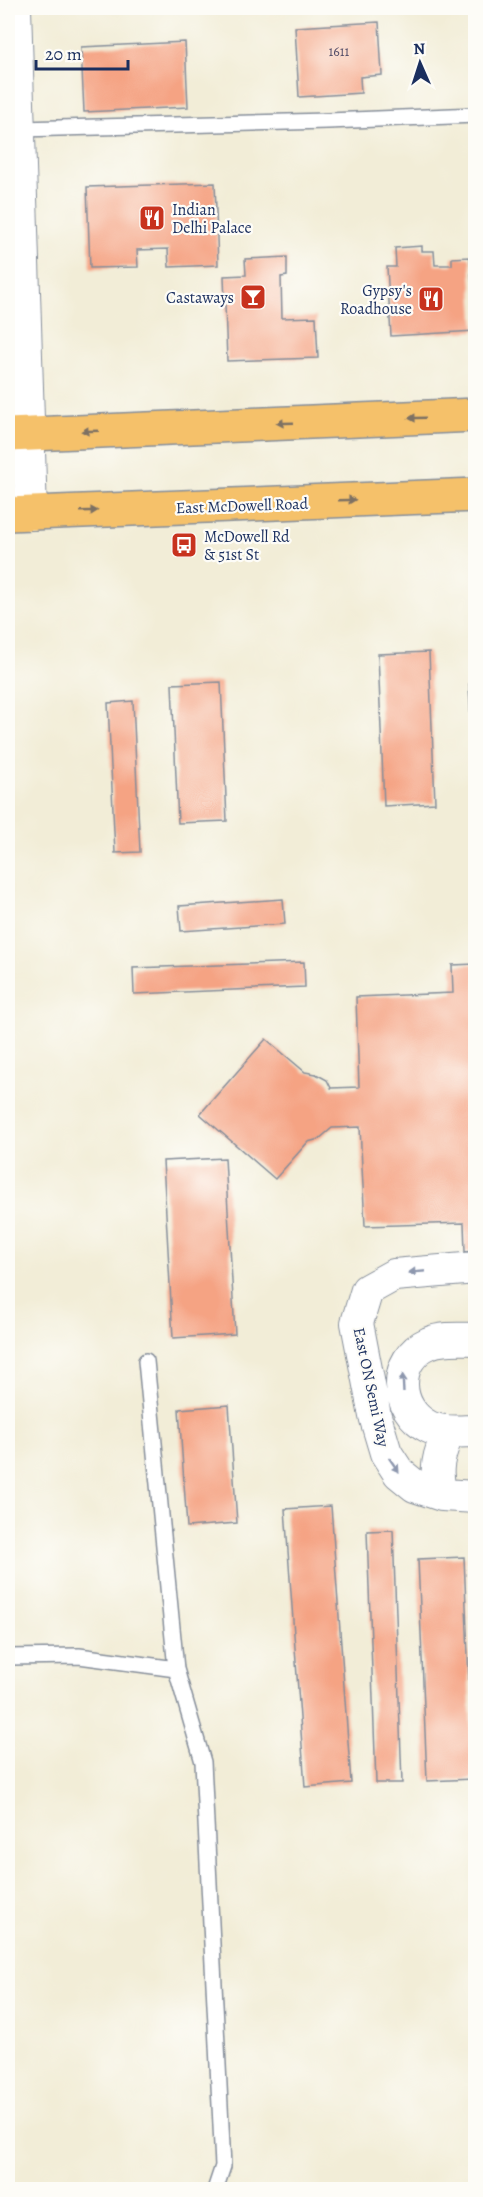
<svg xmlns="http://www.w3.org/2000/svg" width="483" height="2197" viewBox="0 0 483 2197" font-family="Alegreya,serif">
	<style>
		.building { fill: #f5a383 }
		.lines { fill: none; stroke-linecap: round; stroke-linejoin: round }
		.lane-casing { stroke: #868e9a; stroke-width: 18 }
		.street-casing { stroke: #868e9a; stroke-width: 34 }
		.primary-casing { stroke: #868e9a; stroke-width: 36 }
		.lane { stroke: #fff; stroke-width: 15 }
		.street { stroke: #fff; stroke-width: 32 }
		.primary { stroke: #f5c16b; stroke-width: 33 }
		.oneway { fill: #7d7164 }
		.oneway2 { fill: #8d97ae }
		.labels { text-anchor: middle; stroke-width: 4.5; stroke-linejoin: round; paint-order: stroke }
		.number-label { font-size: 14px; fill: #524c67 }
		.poi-label { font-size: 16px; fill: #1b2f5e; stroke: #fdfcf7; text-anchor: start }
		.street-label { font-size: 16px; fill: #1b2f5e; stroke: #fdfcf7 }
	</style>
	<rect width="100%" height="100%" fill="#fdfcf7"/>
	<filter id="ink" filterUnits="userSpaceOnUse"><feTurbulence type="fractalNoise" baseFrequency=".0167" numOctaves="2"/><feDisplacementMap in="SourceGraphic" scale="12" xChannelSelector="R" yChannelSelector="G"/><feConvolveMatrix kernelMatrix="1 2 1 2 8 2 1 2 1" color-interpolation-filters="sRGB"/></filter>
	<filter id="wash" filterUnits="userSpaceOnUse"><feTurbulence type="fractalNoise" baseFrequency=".008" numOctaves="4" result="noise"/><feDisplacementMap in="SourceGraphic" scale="24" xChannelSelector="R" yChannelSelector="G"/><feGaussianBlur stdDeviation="1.35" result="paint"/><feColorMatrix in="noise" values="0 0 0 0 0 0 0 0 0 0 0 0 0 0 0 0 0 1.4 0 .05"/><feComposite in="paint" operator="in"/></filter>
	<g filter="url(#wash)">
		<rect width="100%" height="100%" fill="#f2edd7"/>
		<g id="blocks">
			<path class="building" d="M379,22l3,53 -22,2 1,16 -62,4 -4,-70z
				M185,42l3,65 -104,5 -3,-65z
				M215,183l3,82 -49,2 -1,-18 -31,1 1,17 -48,1 -3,-81z
				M422,246v5h12l1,14h17v-7l18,-1 5,74 -84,5 -4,-69h9l-1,-19z
				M287,257v19l-6,1 1,41 34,-1 2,41 -91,3 -3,-85 22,-1 -1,-16z
				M429,652l6,151 -51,3 -6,-152z
				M221,682l6,139 -49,2 -6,-139z
				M469,684h7v106h-2z
				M133,701l7,151 -25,1 -7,-150z
				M283,899l2,25 -104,7 -2,-25z
				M304,962l1,25 -171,7 -1,-26z
				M476,964v287l-11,1 -1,-29 -99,3 -5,-99 -28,1 -13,11 -11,3 -33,37 -75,-65 66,-75 39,33 11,2 11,6 4,8 28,-1 -3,-90 97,-4 -1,-28z
				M225,1158l10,176 -62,4 -10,-177z
				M229,1405l8,118 -50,4 -8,-118z
				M331,1506l20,277 -46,4 -20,-278z
				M393,1530l9,253h-26l-9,-252z
				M464,1557l9,222 -46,2 -9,-222z"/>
		</g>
	</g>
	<g filter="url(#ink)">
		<use href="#blocks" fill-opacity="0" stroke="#868e9a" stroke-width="1.5"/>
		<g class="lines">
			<g class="lane-casing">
				<path id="lane" d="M20,129l308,-8 148,-6
					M146,1361l30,308
					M8,1657l71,-1 97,13 27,93 20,404 -8,24"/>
			</g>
			<g class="street-casing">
				<path id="street" d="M15,8l16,506
					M476,1268l-82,7 -27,15 -10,33 18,93 11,37 13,20 16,13 27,9 34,2
					M476,1339c-14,0 -34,-2 -47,4 -37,16 -35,67 0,84 14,7 32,4 47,4
					M442,1495c-9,-22 -3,-43 7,-63"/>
			</g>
			<g class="primary-casing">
				<path id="primary" d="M8,435l468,-20
					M8,514l468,-19"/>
			</g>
			<use href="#lane" class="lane"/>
			<use href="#street" class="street"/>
			<use href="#primary" class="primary"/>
		</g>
		<defs><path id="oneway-solid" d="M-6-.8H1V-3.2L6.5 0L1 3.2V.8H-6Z" transform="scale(1.5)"/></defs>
		<g class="oneway">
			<use href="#oneway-solid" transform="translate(417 418) rotate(178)"/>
			<use href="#oneway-solid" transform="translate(285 423) rotate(178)"/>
			<use href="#oneway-solid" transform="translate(90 431) rotate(178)"/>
			<use href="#oneway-solid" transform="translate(347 500) rotate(-2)"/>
			<use href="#oneway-solid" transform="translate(89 511) rotate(-2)"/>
		</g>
		<g class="oneway2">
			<use href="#oneway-solid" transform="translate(417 1272) rotate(175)"/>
			<use href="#oneway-solid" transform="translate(403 1383) rotate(-93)"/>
			<use href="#oneway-solid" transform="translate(394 1465) rotate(55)"/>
		</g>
	</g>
	<defs>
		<g id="restaurant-square" transform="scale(1.35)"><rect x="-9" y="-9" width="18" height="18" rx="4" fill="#c8321e" stroke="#fdfcf7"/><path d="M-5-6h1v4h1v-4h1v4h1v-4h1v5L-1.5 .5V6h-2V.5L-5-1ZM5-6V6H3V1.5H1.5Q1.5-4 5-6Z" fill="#fff"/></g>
		<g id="bar-square" transform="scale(1.35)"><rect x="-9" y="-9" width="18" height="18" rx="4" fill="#c8321e" stroke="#fdfcf7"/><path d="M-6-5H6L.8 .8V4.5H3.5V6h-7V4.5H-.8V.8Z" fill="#fff"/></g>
		<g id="bus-square" transform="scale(1.35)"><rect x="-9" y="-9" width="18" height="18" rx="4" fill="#c8321e" stroke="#fdfcf7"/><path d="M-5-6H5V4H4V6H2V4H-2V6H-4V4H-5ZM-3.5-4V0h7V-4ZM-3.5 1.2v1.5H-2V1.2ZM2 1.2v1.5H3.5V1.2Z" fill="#fff"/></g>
	</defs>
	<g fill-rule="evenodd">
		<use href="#restaurant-square" x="152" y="218"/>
		<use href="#bar-square" x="253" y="297"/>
		<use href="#restaurant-square" x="431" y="299"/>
		<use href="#bus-square" x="184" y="545"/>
	</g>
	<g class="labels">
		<g class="number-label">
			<text x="339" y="56">1611</text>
		</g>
		<g class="poi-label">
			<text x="172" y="215">Indian<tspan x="172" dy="18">Delhi Palace</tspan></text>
			<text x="412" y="296" text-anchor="end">Gypsy's<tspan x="412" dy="18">Roadhouse</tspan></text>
			<text x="234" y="303" text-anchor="end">Castaways</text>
			<text x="204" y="542">McDowell Rd<tspan x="204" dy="18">&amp; 51st St</tspan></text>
		</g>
		<g class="street-label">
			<text transform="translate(242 505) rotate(-2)" y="6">East McDowell Road</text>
			<text transform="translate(372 1387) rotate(78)" y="6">East ON Semi Way</text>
		</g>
	</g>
	<rect width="483" height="2197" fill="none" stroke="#fdfcf7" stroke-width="30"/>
	<g transform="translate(420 63) rotate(357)" stroke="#fdfcf7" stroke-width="4.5" paint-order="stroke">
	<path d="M0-4.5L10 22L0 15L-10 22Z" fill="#1b2f5e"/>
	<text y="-9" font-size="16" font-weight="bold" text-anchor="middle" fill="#1b2f5e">N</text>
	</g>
	<path d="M36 60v9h92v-9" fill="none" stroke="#1b2f5e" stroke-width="3"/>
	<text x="45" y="60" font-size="18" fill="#1b2f5e" stroke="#fdfcf7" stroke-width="4.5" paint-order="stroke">20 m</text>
</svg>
